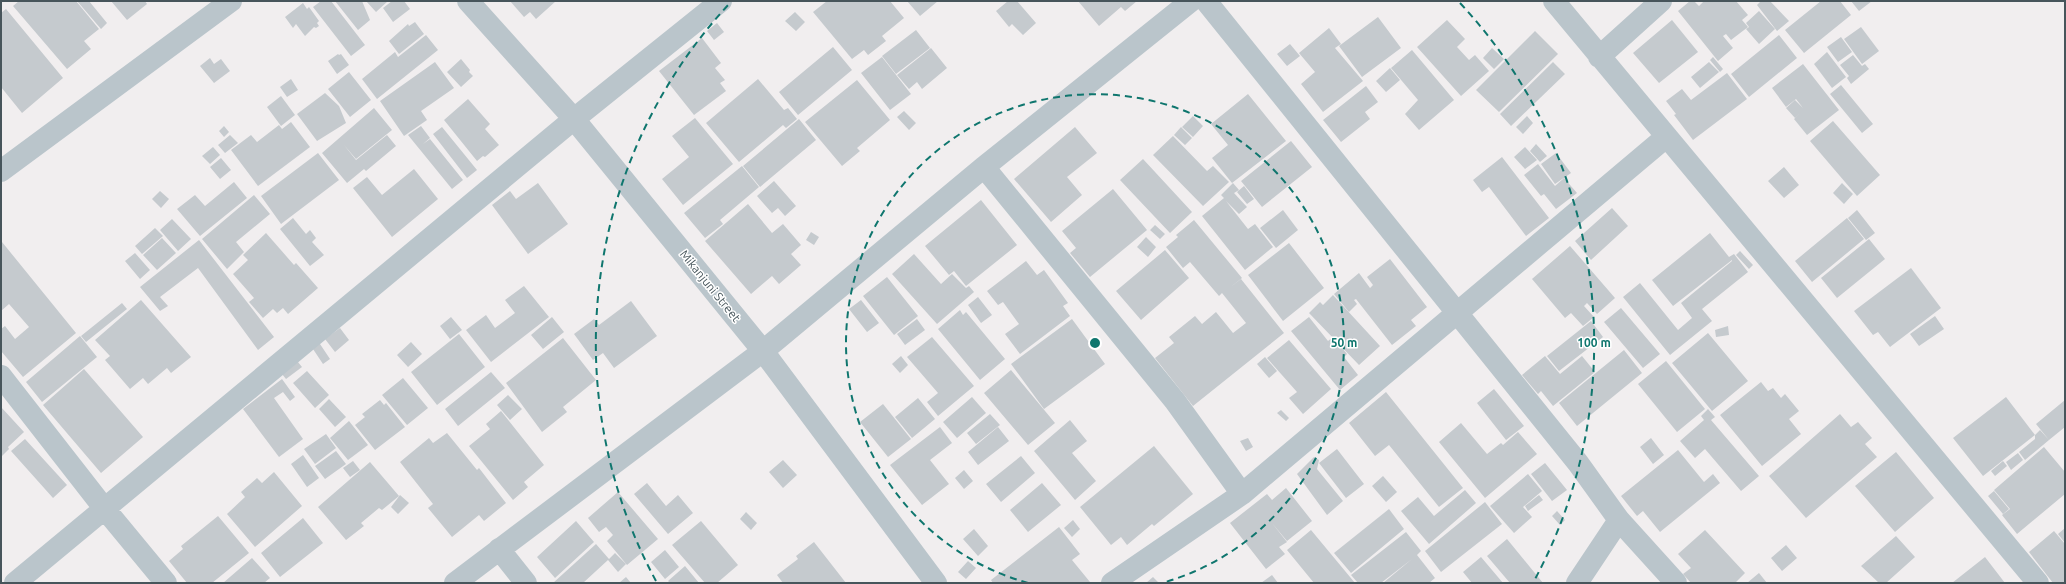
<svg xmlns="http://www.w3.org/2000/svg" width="2066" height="584" viewBox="0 0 2066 584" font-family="Ubuntu,sans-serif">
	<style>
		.building { fill: #c5cace }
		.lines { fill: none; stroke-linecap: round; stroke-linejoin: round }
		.street { stroke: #bac5cb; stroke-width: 22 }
		.ring { fill: none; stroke: #0f766e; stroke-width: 2; stroke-dasharray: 7 5 }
		.labels { text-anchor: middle; stroke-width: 3; stroke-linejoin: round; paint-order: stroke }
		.street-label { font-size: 12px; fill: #47555b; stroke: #fff }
		.centre { fill: #0f766e; stroke: #fff; stroke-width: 2 }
		.ring-label { font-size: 12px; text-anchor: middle; font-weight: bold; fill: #0f766e; stroke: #fff; stroke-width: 3; stroke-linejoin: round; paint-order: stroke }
	</style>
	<rect width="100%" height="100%" fill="#f1eeef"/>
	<path class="building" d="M19,1h57l23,28 -15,12 7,8 -24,20 -54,-63z
		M77,1h12l18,22 -6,6z
		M111,1h34l2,3 -20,16z
		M321,1h10l34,44 -14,11 -38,-49z
		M335,1h27l8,19 -12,10z
		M366,1h22l-12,11z
		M392,1h12l6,8 -17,13 -10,-14z
		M510,1h46l-20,18 -6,-7 -6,5z
		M827,1h63l14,17 -22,18 4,5 -18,14 -4,-5 -12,9 -39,-47z
		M907,1h31l-18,15z
		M1008,1h9l19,22 -13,12 -11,-11 -3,3 -13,-16z
		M1078,1h59l-12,10 -4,-4 -22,19z
		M1690,1h4l5,5 5,-5h32l12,14 -6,5 6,7 -17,13 -5,-6 -3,2 10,12 -15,13 -40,-50z
		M1761,1h9l19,20 -12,10 -20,-26z
		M1821,1h19l11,14 -47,38 -19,-23z
		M1851,1h21l-13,10z
		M303,3l4,6 2,-2 10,14 -2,2 2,3 -3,2 -2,-1 -9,9 -9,-12 -3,4 -8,-11z
		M6,9l57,69 -41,35 -21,-26v-74z
		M1759,11l16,18 -16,15 -13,-15 3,-2 -3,-4z
		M795,12l10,10 -9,9 -11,-10z
		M1378,17l23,31 -39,29 -23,-31z
		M1447,20l18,19 -8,8 12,13 6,-5 14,16 -28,25 -44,-49z
		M1672,20l26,32 -39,31 -26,-30z
		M415,22l9,12 -25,20 -10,-13 19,-17 1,2z
		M717,23l7,9 -10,8 -7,-9z
		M1861,27l18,24 -17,13 -18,-25z
		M1329,28l12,16 -6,4 28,33 -40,31 -22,-28 14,-12 -16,-19z
		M916,30l14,18 -34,26 -14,-18z
		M1535,31l23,23 -59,58 -23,-22z
		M426,35l12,15 -61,49 -15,-20 33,-27 3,5z
		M1779,35l18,23 -48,39 -18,-23z
		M1841,37l11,15 -14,10 -11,-15z
		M702,38l19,25 -6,5 10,12 -5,3 6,8 -32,24 -35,-44z
		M1290,44l10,12 -13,10 -10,-12z
		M833,47l19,23 -54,45 -19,-23z
		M931,48l16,20 -25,21 -5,-7 -8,7 -12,-14z
		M1492,48l12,11 -10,10 -11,-11z
		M1412,50l42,50 -35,30 -14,-16 13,-14 -27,-32z
		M1827,52l19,25 -14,11 -18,-24z
		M338,54l1,1 2,-1 8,11 -12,9 -9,-13z
		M1853,55l9,11 3,-2 4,5 -18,15 -4,-6 2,-2 -9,-11z
		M882,57l29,37 -21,16 -29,-37z
		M1713,57l10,12 -3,3 -10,-12z
		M210,58l4,6 7,-5 9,12 -16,12 -14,-17z
		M461,59l9,11 -1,2 4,4 -12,11 -14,-15z
		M435,62l19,26 -33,23 6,9 -23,16 -24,-35z
		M1553,62l12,12 -54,52 -11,-12z
		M1709,62l10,10 -19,16 -9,-11z
		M1803,64l36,46 -32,25 -13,-16 10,-9 -9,8 -9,-10 9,-8 8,8 -7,-9 -10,8 -14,-19z
		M1390,68l10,12 -14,12 -10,-11z
		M349,72l22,28 -21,17 -22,-28z
		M1727,73l20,26 -54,41 -19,-25 2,-1 -10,-13 16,-12 9,11z
		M291,79l7,11 -11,7 -7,-10z
		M758,79l26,31 4,-2 9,11 -11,9 -3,-3 -44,37 -33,-39z
		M857,80l33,40 -33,28 3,3 -18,15 -37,-44z
		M1841,85l32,39 -11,9 -32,-39z
		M1366,86l12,16 -13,10 5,7 -29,23 -18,-22z
		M325,93l14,13 7,17 -29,18 -20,-27z
		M1248,94l38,47 -54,42 -20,-25 16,-13 -17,-21z
		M281,96l14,19 -14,11 -14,-19z
		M468,99l22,25 -5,5 14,16 -14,12 -2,-1 -6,5 -33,-41z
		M374,108l18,22 -36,29 -12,-14 12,15 31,-25 9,11 -30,25 -2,-2 -17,14 -25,-30z
		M904,111l12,12 -7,7 -12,-13z
		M1193,116l10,10 -10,11 -11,-10z
		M1527,116l6,7 -10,11 -7,-7z
		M695,118l38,46 -50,41 -21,-26 27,-22 -17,-21z
		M799,119l17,21 -56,47 -17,-21z
		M1833,121l47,54 -23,21 -47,-55z
		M291,122l19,25 -52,39 -27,-36 20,-15 6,7 22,-17 3,4z
		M224,126l5,6 -5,5 -5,-6z
		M421,126l9,12 -7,6 7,-5 33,41 -11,9 -44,-54z
		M442,127l35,43 -10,8 -34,-44z
		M1075,127l22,26 -30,24 15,18 -31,27 -37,-43z
		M1181,127l11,11 -7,7 -11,-10z
		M230,135l8,8 -13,10 -7,-8z
		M1173,136l34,35 6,-5 16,16 -26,24 -50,-51z
		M1291,141l21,26 -50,40 -21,-26z
		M1536,144l11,12 -7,6 -10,-11z
		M213,147l7,8 -10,9 -8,-8z
		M1525,147l12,13 -12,9 -11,-12z
		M318,153l21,27 -58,44 -20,-28z
		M1556,153l15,20 -16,11 -14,-20z
		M1502,157l47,61 -23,18 -37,-49 -7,5 -9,-12z
		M221,158l10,12 -11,9 -10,-12z
		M1143,159l49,53 -22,21 -50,-53z
		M1538,164l17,22 9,-8 13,15 -21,16 -12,-15 -3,2 -17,-21z
		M742,166l17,21 -39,33 3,4 -18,14 -21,-25z
		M1784,167l15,18 -15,13 -16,-17z
		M414,169l24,30 -46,38 -39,-49 14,-11 15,18z
		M774,181l22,25 -11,10 -7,-8 -6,5 -15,-17z
		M234,182l13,16 -47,38 -23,-27 18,-14 10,11z
		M538,183l30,41 -40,30 -36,-49 18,-14 6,8z
		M1233,183l6,7 -5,3 13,14 -8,7 -13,-13 22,28 7,-5 18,23 -28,23 -43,-54 22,-18 -3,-3z
		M1842,183l11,11 -9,10 -11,-11z
		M1244,186l10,13 -7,5 -10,-12z
		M1113,189l34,41 -57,47 -20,-24 6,-5 -14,-17z
		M160,191l9,8 -8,9 -9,-9z
		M254,195l16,19 -34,28 8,10 -17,17 -25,-30z
		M981,200l36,45 -51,41 -12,-15 -5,4 -24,-29z
		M748,204l24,29 11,-9 18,21 -10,9 10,11 -22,19 -7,-8 -21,18 -46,-53z
		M1612,208l16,18 -37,34 -16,-19z
		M1283,210l15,20 -22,18 -16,-20z
		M1857,210l18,23 -9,7 -18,-22z
		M293,218l13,16 4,-4 6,8 -4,4 12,13 -14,11 -30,-37z
		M1847,218l17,21 -52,43 -17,-21z
		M172,219l19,20 -13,12 -18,-21z
		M1194,220l48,58 -14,11 13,-10 43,54 -91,73 -38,-48 19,-15 -5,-6 26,-21 7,8 14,-12 17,21 13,-10 -24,-30 -3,3 -29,-34 -7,6 -17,-21 12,-10 -2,-2z
		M1155,225l10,9 -5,5 -10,-9z
		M155,228l8,8 -21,18 -7,-8z
		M811,232l8,5 -5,8 -8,-5z
		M266,233l28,32 2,-2 22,25 -30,26 -5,-6 -6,5 -4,-4 -10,9 -14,-16 5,-4 -21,-24 15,-14 -5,-5z
		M1710,233l19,24 5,-3 14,18 -46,37 10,12 -42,34 -47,-58 17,-14 38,47 14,-12 -11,-15 51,-42v-1l-59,46 -21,-26z
		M1146,237l10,10 -8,10 -11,-10z
		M162,238l14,15 -19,17 -14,-15z
		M1869,239l16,20 -48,39 -16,-20z
		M199,240l75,97 -16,13 -60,-82 -38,29 8,9 -8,5 -20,-24z
		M2,242l74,91 -53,44 -22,-26v-22l4,-3 10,13 14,-12 -20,-23 -8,7z
		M1289,243l35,45 -41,33 -35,-46z
		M1570,246l45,52 -18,16 -10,-11 -3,3 10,11 -11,9 -12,-13 -6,5 -33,-39z
		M1165,250l24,28 -48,42 -25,-29z
		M1740,251l13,14 -4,4 -13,-14z
		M135,253l15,17 -10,9 -15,-18z
		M914,254l27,30 11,-10 14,14 3,-2 5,6 -37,32 -45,-50z
		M1390,259l37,48 -16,13 5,6 -24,19 -36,-46 -2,1 3,4 -8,8 -15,-18 25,-21 11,15 3,-3 -6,-8z
		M1026,261l11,14 7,-5 24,33 -5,3 7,10 -50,38 -15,-20 14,-10 -16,-22 -5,3 -11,-14z
		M1911,268l30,40 -51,39 -12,-15 -5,3 -19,-24z
		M887,277l31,39 -24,19 -31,-39z
		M524,286l25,31 -58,45 -25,-32 20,-15 9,13 20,-15 -10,-13z
		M1333,295l47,51 -21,19 -50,-52 11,-11 3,3z
		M978,297l14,18 -11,8 -13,-18z
		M141,300l50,57 -20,16 -4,-5 -19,16 -5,-6 -13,11 -25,-29 5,-4 -15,-16z
		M861,300l18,23 -12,9 -18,-23z
		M631,301l26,35 -43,32 -11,-15 -10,7 -19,-26 20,-15 5,6z
		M122,303l5,6 -41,33 -5,-6z
		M1621,308l39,46 -17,14 -39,-46z
		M960,310l3,5 3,-3 39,47 -25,21 -42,-51z
		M1935,316l9,13 -25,17 -9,-12z
		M451,317l11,13 -12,9 -10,-13z
		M552,317l12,15 -21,17 -12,-14z
		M1309,317l19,24 5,-4 14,17 -3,3 14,18 -18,15 -49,-59z
		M917,319l8,11 -20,15 -8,-11z
		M1072,319l33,45 -61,45 -33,-45z
		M1591,321l12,16 -44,34 -12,-15z
		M1728,326l1,9 -13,2 -1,-7z
		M340,328l9,12 -14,12 -10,-13z
		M1708,333l40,48 -36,30 -40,-48z
		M459,334l26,33 -48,38 -26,-33z
		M80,336l17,21 -55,45 -16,-20z
		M932,337l42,49 -36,30 -11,-14 11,-9 -31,-36z
		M563,338l33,42 -33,27 4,5 -25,20 -36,-49z
		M1289,340l42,49 -28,25 -14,-16 8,-6 -30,-34z
		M318,341l12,18 -7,5 -12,-18z
		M411,342l11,12 -14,13 -11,-12z
		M1624,350l18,23 -65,53 -18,-23z
		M293,356l9,11 -16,12 -8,-10z
		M901,356l7,9 -8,8 -8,-9z
		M1545,356l15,18 22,-18 13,16 -42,34 -12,-15 -3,3 -16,-19z
		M1265,357l12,14 -8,7 -12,-14z
		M1666,361l39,48 -28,23 -39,-48z
		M84,369l59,68 -42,36 -58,-68z
		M1011,370l44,53 -27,22 -44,-52z
		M307,371l22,24 -14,13 -22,-25z
		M491,372l14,16 -47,38 -13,-17z
		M403,378l25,30 -21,17 -25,-30z
		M282,379l13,18 -5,4 -7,-9 -9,6 29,41 -24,18 -36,-48z
		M1761,382l7,9 5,-3 8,10 4,-4 14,17 -10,8 12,15 -39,32 -42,-51z
		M1494,389l30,37 -18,14 -29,-37z
		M1386,392l77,96 -24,19 -50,-62 -14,11 -26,-33z
		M508,395l14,14 -12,11 -13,-15z
		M972,397l14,16 -29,25 -14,-16z
		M2006,397l29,38 -52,41 -30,-38z
		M918,398l17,21 -23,19 -17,-21z
		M329,399l17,18 -11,10 -16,-18z
		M380,400l4,5 2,-2 19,24 -30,23 -20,-25 10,-8 -3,-3z
		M2065,400v27l-16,13 -13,-16z
		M883,404l28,35 -23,18 -28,-35z
		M1,407l23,25 -16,15 1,2 -8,8z
		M1708,409l7,8 -4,3 48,56 -18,15 -36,-42 -10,9 -15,-17 24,-21 -3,-4z
		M1281,410l8,8 -3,3 -9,-8z
		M501,411l43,54 -20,17 4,5 -15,13 -44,-54 21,-17 -4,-5z
		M990,414l10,11 -24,19 -9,-11z
		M1840,414l11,13 7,-5 14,16 -7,6 12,13 -71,61 -37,-42z
		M1070,420l17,21 -15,12 24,28 -21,19 -41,-49z
		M349,421l19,24 -20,15 -18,-22z
		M1461,423l26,31 14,-11 2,2 15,-13 19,22 -52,44 -46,-56z
		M940,427l12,16 -22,17 19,24 -27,21 -32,-40z
		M998,427l11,14 -31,24 -10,-13z
		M2040,430l9,10 -24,20 -6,-8 16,-13v-4z
		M447,433l30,37 2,-2 27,35 -22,18 -5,-6 -27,22 -24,-29 5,-4 -33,-42 29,-24 4,5z
		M326,434l10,14 -21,16 -11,-15z
		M1248,438l5,9 -7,4 -6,-10z
		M1651,438l13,17 -11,9 -13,-17z
		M25,439l42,46 -14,13 -42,-47z
		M1154,446l39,48 -39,32 -2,-2 -25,21 -6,-8 -10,8 -31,-38z
		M2044,447l21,25v22l-48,40 -15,-19 8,-6 -16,-19z
		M1337,449l27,35 -18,14 -27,-35z
		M1678,450l26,32 9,-8 7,9 -60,49 -17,-21 -6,5 -16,-20z
		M336,451l10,13 -21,15 -10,-13z
		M1896,452l38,46 -39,34 -40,-46z
		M2018,453l5,7 -12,10 -5,-8z
		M303,455l16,23 -12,9 -16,-23z
		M1021,456l14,17 -34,29 -15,-18z
		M1314,457l5,3 -2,9 26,32 -16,14 -30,-41z
		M783,460l14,15 -14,13 -14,-16z
		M353,461l7,9 -10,7 -7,-9z
		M2003,461l4,5 -12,10 -4,-5z
		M370,462l29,34 -17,14 -3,-2 -18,15 3,3 -18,14 -28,-33z
		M1545,463l22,27 -15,11 -21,-27z
		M964,470l9,11 -9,8 -9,-11z
		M274,472l28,34 -47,41 -28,-33 18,-17 -4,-5 16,-14 5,5z
		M1528,474l14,17 -19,16 9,10 -18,16 -24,-27z
		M1383,476l14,16 -11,10 -14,-16z
		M647,483l19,23 12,-11 15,18 -25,21 -34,-40z
		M1042,483l19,22 -33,27 -18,-22z
		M1286,488l26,33 -25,20 -15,-18 15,19 -8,5 6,7 -19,15 -36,-46 37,-29 5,6z
		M1465,490l11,13 -47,41 -28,-33 17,-14 16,19z
		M1994,491l15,18 -6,5 -15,-18z
		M618,492l40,47 -31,26 -20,-24 6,-6 -7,-8 -7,5 -11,-14z
		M400,495l9,8 -11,11 -7,-7z
		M1539,495l4,5 -15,11 -3,-5z
		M1485,502l17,22 -61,48 -16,-21z
		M1389,509l15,20 -53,44 -17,-20z
		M1557,511l8,9 -5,5 -8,-9z
		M746,512l11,11 -6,7 -11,-11z
		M218,516l31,37 -37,30h-25l-18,-22 14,-12 -2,-3z
		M303,518l20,25 -43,34 -19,-24z
		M1073,520l7,9 -8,8 -8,-9z
		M576,521l18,21 -39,36 -18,-21z
		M701,521l37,44 -21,18h-12l-33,-38z
		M1059,527l21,27 -8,6 18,22 -97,1 -2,-3z
		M2065,528v15l-7,-9z
		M974,529l14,17 -10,10 -15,-17z
		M1311,530l44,53h-41l-27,-33z
		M1705,530l40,43 -10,10h-44l-8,-9 8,-6 -13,-14z
		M2054,531l11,13v39h-12l-24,-31z
		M1406,532l15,19 -4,4 18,23 -6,5h-46l29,-24 -31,24h-23l-7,-8z
		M1896,536l19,21 -29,26h-7l-18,-17z
		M1507,539l36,44h-33l-23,-27z
		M814,542l32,41h-63l-6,-8 21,-16 -2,-3z
		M596,544l13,15 6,-6 11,11 -8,8 -10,-12 -25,23h-30z
		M1786,545l11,13 -15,13 -11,-13z
		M665,550l14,17 -14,12 -14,-17z
		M1481,557l22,26h-31l-9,-11z
		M1985,557l20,26h-53z
		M252,558l18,20 -6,5h-41z
		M968,561l8,7 -10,11 -8,-7z
		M685,566l14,17h-29l-2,-2z
		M1759,573l8,10h-20z
		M1272,575l6,8h-17z
		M626,577l5,6h-12z
		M1153,577l6,6h-13z"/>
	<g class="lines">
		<path class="street" d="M468,1l106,118 189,232 173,232
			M1206,1l372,462 41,57 57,63
			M1554,1l484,582
			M1599,57l62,-56
			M984,167l191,234 67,93
			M1,171l230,-170
			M1,376l103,132 62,75
			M499,549l27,34
			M15,583l559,-464 147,-118
			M455,583l308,-232 221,-184 207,-166
			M1112,583l130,-89 424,-357
			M1577,583l42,-63"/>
	</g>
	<g class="ring">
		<path d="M1028 583A249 249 0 1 1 1162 583"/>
		<path d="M656 581A499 499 0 0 1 730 3M1460 3A499 499 0 0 1 1534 581"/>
	</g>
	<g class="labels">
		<g class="street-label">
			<text transform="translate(710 286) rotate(51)" y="4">Mikanjuni Street</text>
		</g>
	</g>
	<circle cx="1095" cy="343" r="6" class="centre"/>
	<g class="ring-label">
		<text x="1344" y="347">50 m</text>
		<text x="1594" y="347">100 m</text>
	</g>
	<rect width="2066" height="584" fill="none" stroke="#47555b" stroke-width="4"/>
</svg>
